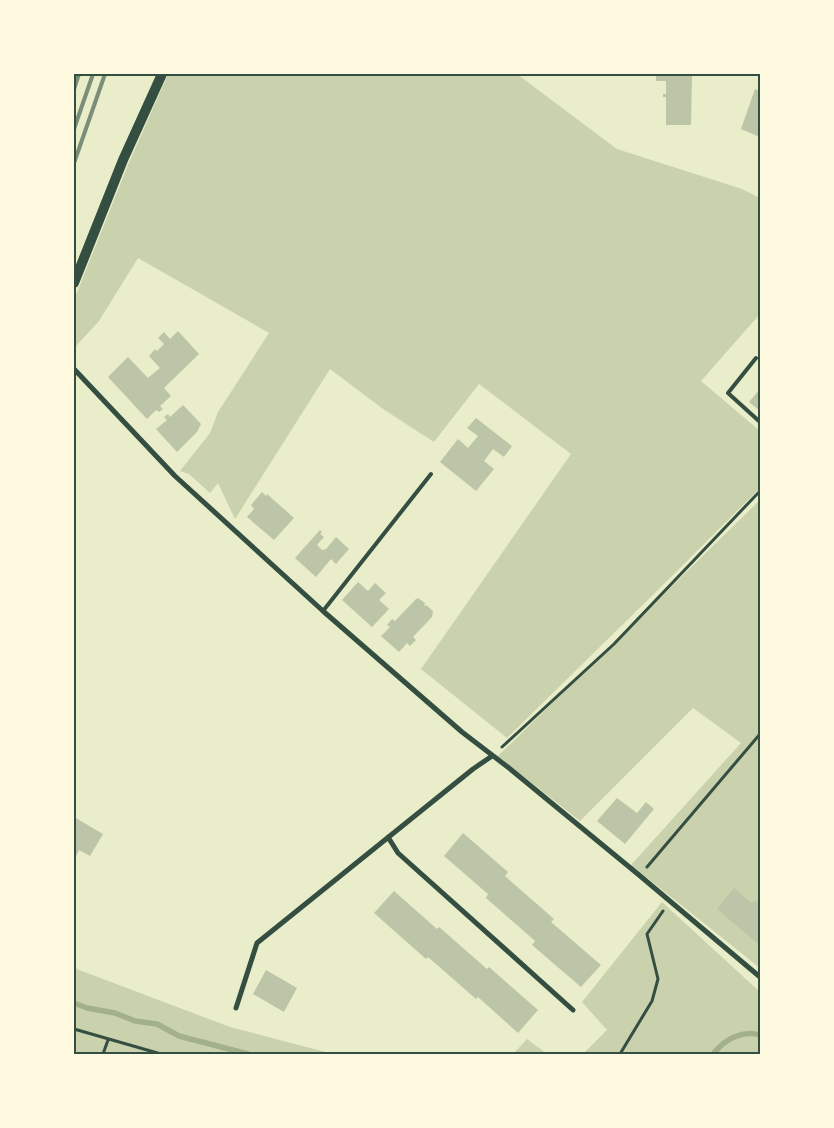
<svg xmlns="http://www.w3.org/2000/svg" width="834" height="1128" viewBox="0 0 834 1128" font-family="Commissioner,sans-serif">
	<style>
		.green { fill: #cad2ad }
		.lines { fill: none; stroke-linecap: round; stroke-linejoin: round }
		.stream { stroke: #a3b18a; stroke-width: 5.5 }
		.building { fill: #bcc5a7 }
		.path { stroke: #344e41; stroke-width: 3 }
		.service { stroke: #344e41; stroke-width: 4 }
		.minor { stroke: #344e41; stroke-width: 5 }
		.secondary { stroke: #344e41; stroke-width: 10 }
		.rail { stroke: #7c8e77; stroke-width: 4 }
		.neatline { fill: none; stroke: #344e41; stroke-width: 2 }
	</style>
	<rect width="100%" height="100%" fill="#e9edc9"/>
	<path class="green" d="M168,74h349l100,75 125,40 18,9v116l-59,67 59,50v57l-94,94 -159,156 -86,-69 150,-215 -92,-70 -45,58 -51,-33 -53,-40 -95,150 -17,-36 -8,10 -21,-19 -9,-3 30,-38 8,-21 51,-79 -131,-75 -39,63 -22,24 -3,8v-53l54,-135z
		M760,500v468l-129,-103 110,-122 -48,-35 -113,113 -82,-65z
		M662,902l98,90v62h-177l24,-24 -25,-28z
		M74,968l156,59 103,27h-259z
		M527,1039l20,15h-34z"/>
	<g class="lines">
		<path class="stream" d="M74,1003l13,5 28,5 20,8 22,3 22,12 69,18
			M713,1054c12,-15 29,-24 47,-19"/>
	</g>
	<path class="building" d="M656,74h36l-1,51h-25v-28h-3v-3h3v-13h-10z
		M755,89l5,2v46l-19,-8z
		M178,331l21,23 -35,34 7,8 -11,10 3,3 -4,3 -3,-2 -9,9 -39,-42 20,-20 20,21 12,-10 -11,-12 6,-7 2,2 7,-7 -6,-6 6,-6 6,7z
		M760,389v22l-11,-9z
		M183,405l18,19 -4,8 -20,20 -21,-23 11,-9 -3,-3 4,-3 2,3z
		M476,418l36,28 -8,11 -11,-8 -9,12 10,8 -18,22 -36,-29 18,-23 10,9 10,-12 -11,-8z
		M262,492l4,4 1,-2 27,24 -20,22 -27,-23 7,-8 -3,-4z
		M320,530l2,2 -2,2 4,3 -7,8 5,5 4,-1 10,-12 13,12 -13,15 -5,-5 -15,18 -21,-19z
		M358,582l10,9 7,-8 11,10 -7,7 10,9 -17,18 -30,-27z
		M418,598l7,5 -1,3 2,-1 7,6 -1,6 -19,20 3,3 -6,6 -3,-3 -8,9 -18,-16 9,-9 -3,-2 5,-6 3,2 21,-22z
		M617,798l20,15 9,-11 8,7 -29,35 -28,-23z
		M74,817l29,17 -13,22 -11,-6 -5,11z
		M463,833l45,39 -3,4 49,43 -3,3 50,43 -20,22 -49,-42 3,-4 -49,-43 2,-4 -44,-38z
		M734,888l16,14 7,-1 3,-3v42l-3,3 -40,-34z
		M394,891l43,38 2,-2 48,42 2,-2 49,43 -20,23 -40,-36 -2,2 -48,-42 -2,2 -52,-46z
		M266,970l31,18 -13,24 -31,-18z"/>
	<g class="lines">
		<path class="path" d="M502,747l112,-103 146,-153
			M647,867l113,-133
			M74,1029l87,25
			M103,1054l5,-14
			M620,1054l32,-53 6,-22 -11,-45 16,-23"/>
		<path class="service" d="M756,358l-28,35 32,29
			M323,611l108,-137"/>
		<path class="minor" d="M74,369l101,107 148,135 139,121 47,36 130,107 121,102
			M388,837l10,16 175,157
			M236,1008l21,-65 216,-174 19,-13"/>
		<path class="secondary" d="M74,283l49,-123 39,-86"/>
		<path class="rail" d="M74,89l5,-15
			M74,129l19,-55
			M74,163l31,-89"/>
	</g>
	<rect width="834" height="1128" fill="none" stroke="#fefae0" stroke-width="150"/>
	<rect x="75" y="75" width="684" height="978" class="neatline"/>
</svg>
